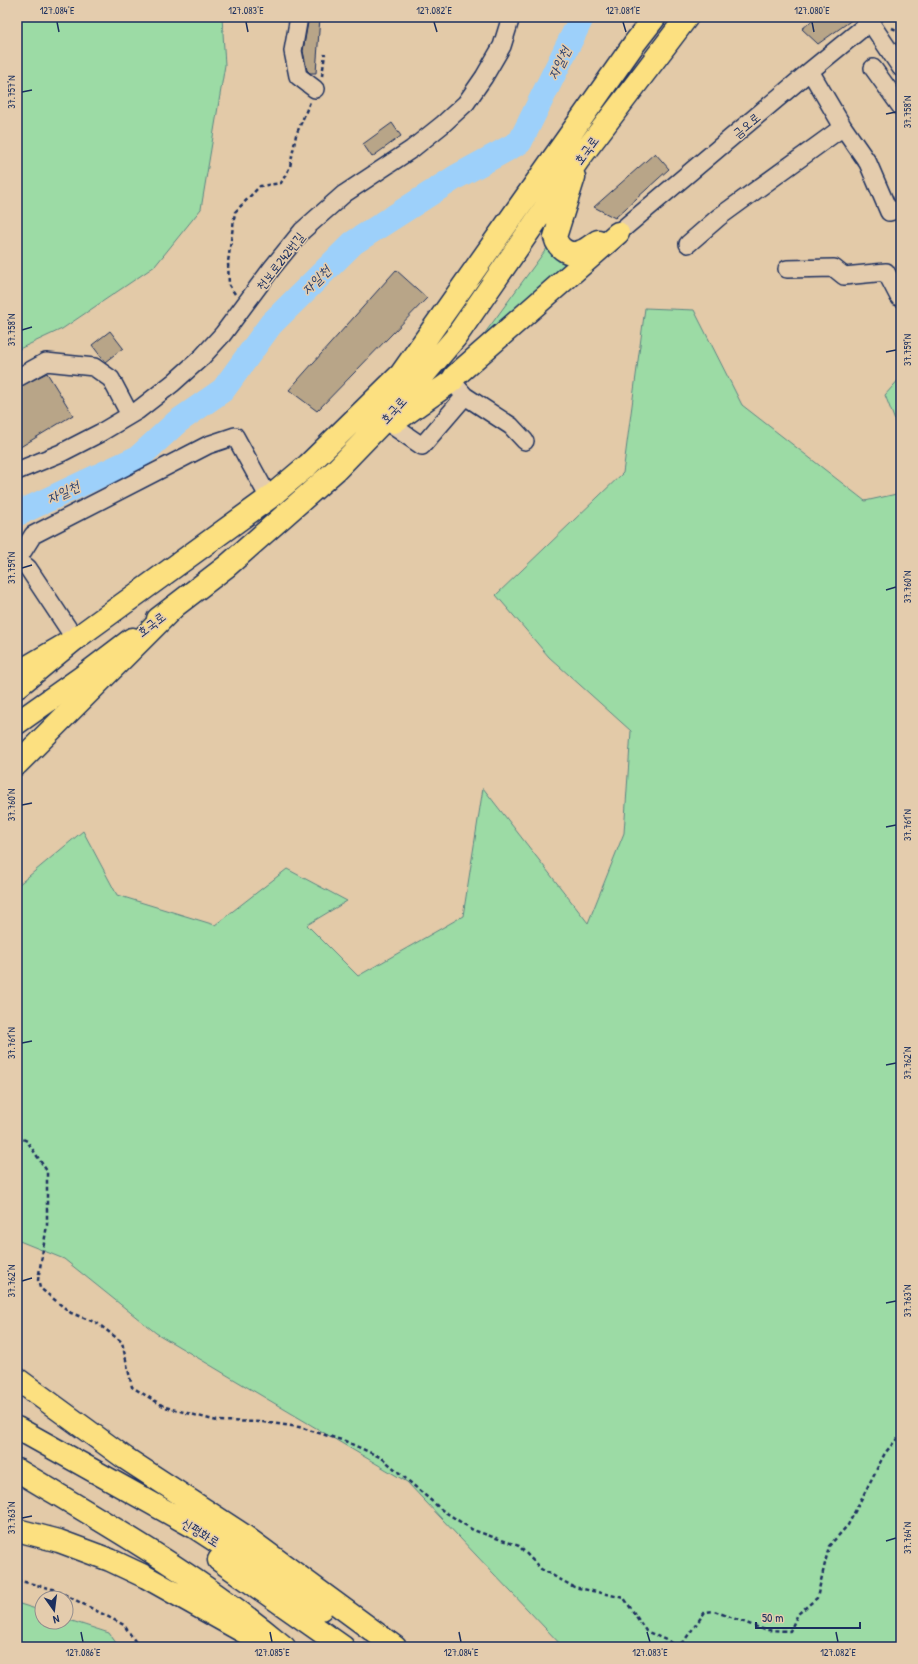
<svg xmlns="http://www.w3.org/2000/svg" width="918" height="1664" viewBox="0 0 918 1664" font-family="'Patrick Hand','Poor Story',sans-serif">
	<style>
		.green { fill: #9cdba5; stroke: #5c8582 }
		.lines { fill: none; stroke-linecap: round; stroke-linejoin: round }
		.river { stroke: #9dd0fa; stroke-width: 25 }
		.building { fill: #b8a588; stroke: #1b2f5e }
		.minor-casing { stroke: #1b2f5e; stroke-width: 20 }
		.major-casing { stroke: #1b2f5e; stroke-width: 25 }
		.highway-casing { stroke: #1b2f5e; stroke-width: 25 }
		.path { stroke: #1b2f5e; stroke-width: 2.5; stroke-dasharray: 4 3; stroke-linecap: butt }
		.minor { stroke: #e4ccad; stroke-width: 17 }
		.major { stroke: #fce080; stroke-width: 22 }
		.highway { stroke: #fce080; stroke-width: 22 }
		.ticks { fill: none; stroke: #1b2f5e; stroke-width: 1.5 }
		.labels { text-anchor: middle; stroke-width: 3; stroke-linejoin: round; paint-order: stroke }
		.street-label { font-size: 13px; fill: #1b2f5e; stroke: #e4ccad }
		.water-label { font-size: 14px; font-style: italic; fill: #283f6e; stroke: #e4ccad }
		.neatline { fill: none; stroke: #1b2f5e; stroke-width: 1.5 }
		.ticks-label { font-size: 10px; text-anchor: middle; fill: #1b2f5e }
	</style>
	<rect width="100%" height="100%" fill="#e3caa8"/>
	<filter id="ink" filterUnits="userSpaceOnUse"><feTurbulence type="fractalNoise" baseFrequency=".025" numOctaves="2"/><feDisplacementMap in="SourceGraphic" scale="8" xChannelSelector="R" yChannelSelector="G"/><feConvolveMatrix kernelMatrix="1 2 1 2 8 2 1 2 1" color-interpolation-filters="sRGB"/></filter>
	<g filter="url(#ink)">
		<path class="green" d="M17,17h205l3,48 -24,144 -46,57 -93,63 -45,21z
			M550,244l25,17 -101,87z
			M645,308l49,2 48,95 123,96 36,-8v1154h-338l-156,-165 -251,-149 -92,-74 -47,-19v-354l66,-55 34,64 98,30 72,-56 60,32 -40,24 51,51 105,-60 20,-128 105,135 36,-90 7,-102 -82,-74 -53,-62 127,-122z
			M901,377v59l-16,-41z
			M17,1603l25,8v11h24v-3l43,14 10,14h-102z"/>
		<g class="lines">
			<path class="river" d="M17,514l122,-57 38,-35 46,-32 48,-66 82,-81 103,-66 64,-35 62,-125"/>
		</g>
		<path class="building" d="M309,17h11l-4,56h-6l-3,-3 -4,-19z
			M816,17h40l-38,27 -16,-15z
			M392,123l9,13 -29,21 -9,-13z
			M655,153l14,16 -54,49 -21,-11z
			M396,270l31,28 -110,113 -28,-21z
			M110,331l13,17 -18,14 -13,-17z
			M47,373l26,42 -56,34v-61z"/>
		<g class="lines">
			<g class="minor-casing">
				<path id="minor" d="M299,17l-6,34 5,25 17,13
					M870,22l31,46
					M873,68l28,39
					M810,71l33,56 25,36 21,49 11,-3 1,2
					M618,233l192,-162 60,-49 4,-5
					M688,244l31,-27 124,-90
					M787,269l47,-1 10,8 42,-4 13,25 2,-1
					M17,378l29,-16 48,5 17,12 19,36
					M458,388l7,8 46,30 14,15
					M390,424l32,22 43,-50
					M17,471l44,-18 39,-20 37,-22 36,-28 29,-26 21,-23 49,-66 30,-37 42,-37 68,-45 30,-24 24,-22 18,-26 18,-31 9,-29
					M17,559l11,9 47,71
					M18,559l15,-24 175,-90 27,-9 34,62"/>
			</g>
			<g class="major-casing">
				<path id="major" d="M574,177l-19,60c3,12 15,20 27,14 6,-2 11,-7 16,-10
					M394,422l58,-41 3,-5 163,-143
					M158,619l69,-53 109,-96 59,-61 60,-71 124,-179 108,-142
					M17,687l58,-48 194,-141 39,-33 93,-91 233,-330 21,-27
					M17,723l65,-46 50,-38"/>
			</g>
			<g class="highway-casing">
				<path id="highway" d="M17,673l58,-34
					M17,764l156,-156
					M17,1379l108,79 118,77 152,112
					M17,1428l179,100 125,81
					M17,1470c91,55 185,108 267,177
					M17,1530l42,11 51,19 36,17 116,65
					M219,1560l124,87"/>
			</g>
			<path class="path" d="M892,28l9,4
				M322,76l3,-22
				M235,294l-6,-9 -1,-23 7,-50 25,-26 21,-3 9,-16 6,-32 14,-33
				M17,1136l10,5 20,30v54l-9,55 2,8 31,25 26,10 25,19 10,45 33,20 52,14 46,1 36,5 46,14 37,17 60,52 31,20 46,16 22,23 33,18 50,11 22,33 31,14 7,-4 21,-29 9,-1 51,19 25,1 8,-17 19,-16 12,-52 19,-21 37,-72 16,-19
				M17,1580l39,10 68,35 15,22"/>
			<use href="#minor" class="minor"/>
			<use href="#major" class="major"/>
			<use href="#highway" class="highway"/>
		</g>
	</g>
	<path class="ticks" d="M57,22l2,10M246,22l2,10M434,22l3,10M623,22l3,10M812,22l2,10M22,92l10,-2M886,114l10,-2M22,330l10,-3M886,352l10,-2M22,568l10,-3M886,590l10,-3M22,805l10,-2M886,827l10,-2M22,1043l10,-2M886,1065l10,-2M22,1281l10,-3M886,1303l10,-2M22,1518l10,-2M886,1541l10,-3M81,1632l2,10M270,1632l2,10M459,1632l2,10M647,1632l3,10M836,1632l2,10"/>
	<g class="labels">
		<g class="street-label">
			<text transform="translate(746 125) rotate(-40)" y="5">금오로</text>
			<text transform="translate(586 150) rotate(-54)" y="5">호국로</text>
			<text transform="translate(280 261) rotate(-52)" y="5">천보로242번길</text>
			<text transform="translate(393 410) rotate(-48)" y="5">호국로</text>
			<text transform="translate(151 624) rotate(-37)" y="5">호국로</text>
			<text transform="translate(201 1532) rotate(32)" y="5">신평화로</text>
		</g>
		<g class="water-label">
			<text transform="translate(559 63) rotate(-64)" y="5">자일천</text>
			<text transform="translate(316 280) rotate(-45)" y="5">자일천</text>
			<text transform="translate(63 492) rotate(-25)" y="5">자일천</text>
		</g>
	</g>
	<rect width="918" height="1664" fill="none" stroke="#e4ccad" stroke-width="44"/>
	<g transform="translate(54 1610) rotate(166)"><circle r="19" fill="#e4ccad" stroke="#948d8d"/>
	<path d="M0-3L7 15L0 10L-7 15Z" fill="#1b2f5e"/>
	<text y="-6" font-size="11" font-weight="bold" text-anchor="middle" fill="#1b2f5e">N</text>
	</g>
	<path d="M756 1622v6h104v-6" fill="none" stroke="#1b2f5e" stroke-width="2"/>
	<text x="762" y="1622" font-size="12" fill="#1b2f5e" stroke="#e4ccad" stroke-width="3" paint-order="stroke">50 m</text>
	<rect x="22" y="22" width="874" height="1620" class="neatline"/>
	<g class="ticks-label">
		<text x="57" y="14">127.084°E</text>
		<text x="246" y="14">127.083°E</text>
		<text x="434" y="14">127.082°E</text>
		<text x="623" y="14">127.081°E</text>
		<text x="812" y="14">127.080°E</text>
		<text transform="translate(11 92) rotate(-90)" y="4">37.757°N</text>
		<text transform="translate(907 112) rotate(-90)" y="4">37.758°N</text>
		<text transform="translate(11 330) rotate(-90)" y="4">37.758°N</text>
		<text transform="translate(907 350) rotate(-90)" y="4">37.759°N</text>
		<text transform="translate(11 568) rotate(-90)" y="4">37.759°N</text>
		<text transform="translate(907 587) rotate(-90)" y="4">37.760°N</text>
		<text transform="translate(11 805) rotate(-90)" y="4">37.760°N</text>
		<text transform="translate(907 825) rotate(-90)" y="4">37.761°N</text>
		<text transform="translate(11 1043) rotate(-90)" y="4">37.761°N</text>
		<text transform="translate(907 1063) rotate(-90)" y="4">37.762°N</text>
		<text transform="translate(11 1281) rotate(-90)" y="4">37.762°N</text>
		<text transform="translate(907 1301) rotate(-90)" y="4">37.763°N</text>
		<text transform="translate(11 1518) rotate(-90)" y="4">37.763°N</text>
		<text transform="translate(907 1538) rotate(-90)" y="4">37.764°N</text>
		<text x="83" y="1656">127.086°E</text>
		<text x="272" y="1656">127.085°E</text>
		<text x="461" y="1656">127.084°E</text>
		<text x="650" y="1656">127.083°E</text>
		<text x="838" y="1656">127.082°E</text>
	</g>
</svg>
